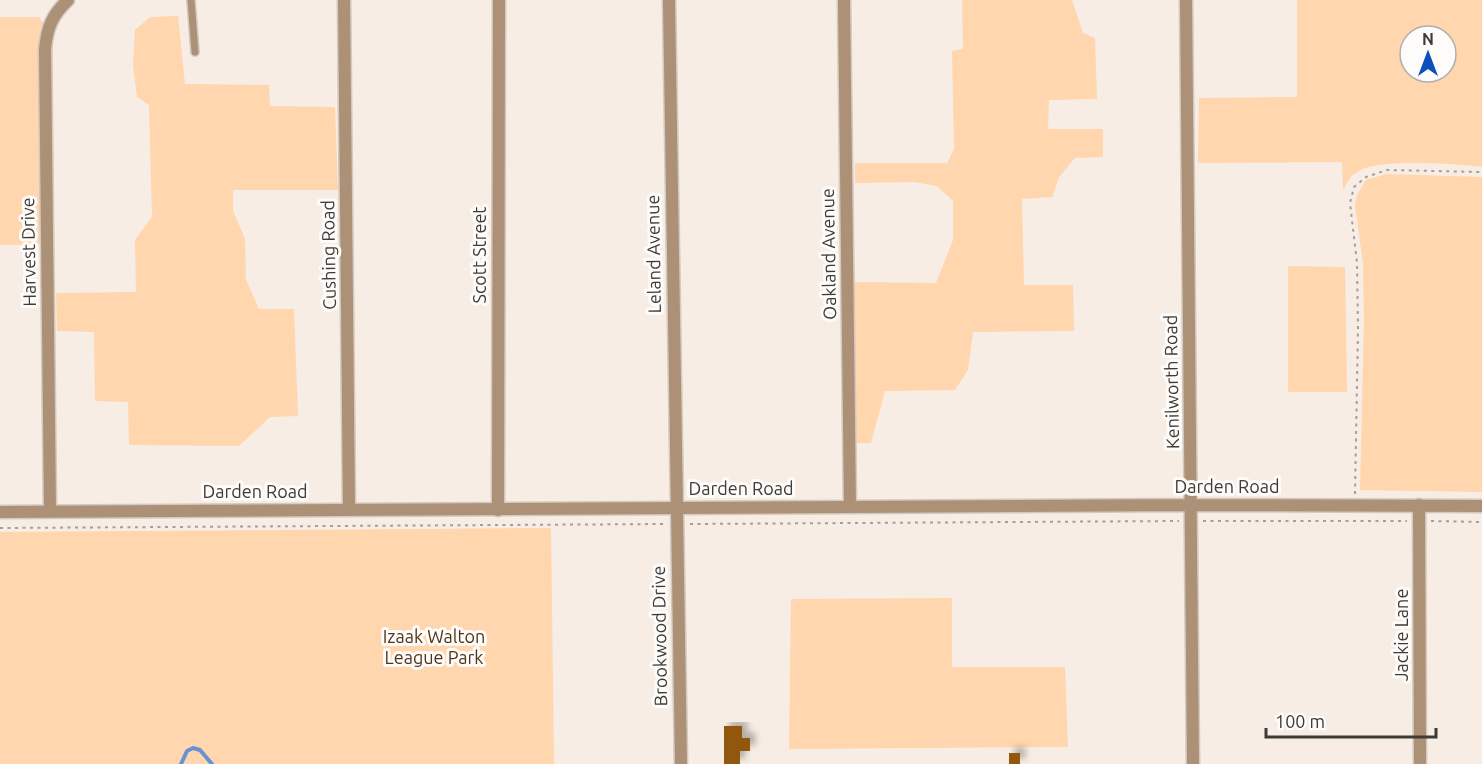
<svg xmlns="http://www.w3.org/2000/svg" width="1482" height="764" viewBox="0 0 1482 764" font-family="Ubuntu,sans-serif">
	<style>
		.green { fill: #ffd6ad; fill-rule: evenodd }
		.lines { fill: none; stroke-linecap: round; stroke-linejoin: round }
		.stream { stroke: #6992d5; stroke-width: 4 }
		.building { fill: #91580a; filter: url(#shadow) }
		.service-casing { stroke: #d2c9c1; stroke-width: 10 }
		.minor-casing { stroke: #d2c9c1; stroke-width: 15 }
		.tertiary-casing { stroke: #d2c9c1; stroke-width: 15 }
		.path { stroke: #a69e98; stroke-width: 2; stroke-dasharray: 3 4.5; stroke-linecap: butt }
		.service { stroke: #ac9176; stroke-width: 7 }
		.minor { stroke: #ac9176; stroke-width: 12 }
		.tertiary { stroke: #ac9176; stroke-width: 12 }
		.labels { text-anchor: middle; stroke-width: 6; stroke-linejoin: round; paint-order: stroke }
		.street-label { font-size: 18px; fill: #3e3a36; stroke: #fefcfa }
		.park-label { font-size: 18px; fill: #503619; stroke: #fefcfa }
	</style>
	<defs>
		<filter id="shadow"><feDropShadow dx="5.5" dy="-5.5" stdDeviation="3" flood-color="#0004"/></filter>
	</defs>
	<rect width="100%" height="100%" fill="#f7ede4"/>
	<path class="green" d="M962,0h110l11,33 12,5 2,61 -48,1 -1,29h55v28l-28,1 -16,19 -7,20 -30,2 2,86h49l1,46 -101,1 -5,38 -13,20 -70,1 -14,52h-16l-1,-161 82,1 17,-43v-39l-16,-15 -23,-4 -59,1v-20h92l7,-14 -2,-98 11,-2z
		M1297,0h185v167c-26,-3 -105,-9 -125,5 -7,4 -10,11 -14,18l-1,-28 -144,1 1,-65 98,-1zM1410,36h36v36h-36z
		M178,16l7,68 84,1 1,21 65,1 3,83h-105v21l12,28 1,41 13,29h35l4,107 -28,1 -31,29 -110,-1 -1,-43 -33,-1 -1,-69 -37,-1 -1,-38 80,-1 -1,-52 17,-23 -3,-112 -12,-8 -4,-33 2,-34 15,-13z
		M0,17h39l14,21 1,206 -54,1z
		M1386,174l96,3v315l-122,-2 4,-171 -1,-55 -8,-59 2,-10 9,-15z
		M1288,266l57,1 2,125h-59z
		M551,528l3,236h-554v-232z
		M952,598v69h113l3,80 -279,2 2,-150z"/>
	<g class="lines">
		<path class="stream" d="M181,764l6,-13 6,-3 7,2 12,14"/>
	</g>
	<path class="building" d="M724,726h18v12h8v13h-10v13h-16z
		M1009,753h11v11h-11z"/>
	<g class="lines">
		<g class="service-casing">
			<path id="service" d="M191,0l4,52"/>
		</g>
		<g class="minor-casing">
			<path id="minor" d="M344,0l5,509
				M669,0l12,764
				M844,0l6,507
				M1419,505l1,259
				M498,510l1,-510
				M50,511l-5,-462c2,-21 7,-34 23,-49"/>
		</g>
		<g class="tertiary-casing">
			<path id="tertiary" d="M1186,0l7,764
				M0,512l1191,-7 291,1"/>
		</g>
		<path class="path" d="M1355,494l3,-165 -1,-66 -7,-60 4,-16 12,-10 21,-7 95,2
			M1203,521h204
			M1431,521l51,1
			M690,524l489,-3
			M0,528l666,-4"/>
		<use href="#service" class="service"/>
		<use href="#minor" class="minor"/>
		<use href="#tertiary" class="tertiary"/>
	</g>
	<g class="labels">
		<g class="street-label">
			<text transform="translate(29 252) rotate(-91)" y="6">Harvest Drive</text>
			<text transform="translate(654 254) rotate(-91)" y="6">Leland Avenue</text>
			<text transform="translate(829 254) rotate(-91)" y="6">Oakland Avenue</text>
			<text transform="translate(329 255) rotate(-91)" y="6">Cushing Road</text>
			<text transform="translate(480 255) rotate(-90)" y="6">Scott Street</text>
			<text transform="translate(1172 382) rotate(-91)" y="6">Kenilworth Road</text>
			<text x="1227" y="493">Darden Road</text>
			<text x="741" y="495">Darden Road</text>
			<text x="255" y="498">Darden Road</text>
			<text transform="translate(1402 635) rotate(-90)" y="6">Jackie Lane</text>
			<text transform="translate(660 636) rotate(-91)" y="6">Brookwood Drive</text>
		</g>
		<g class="park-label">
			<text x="434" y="643">Izaak Walton<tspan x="434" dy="21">League Park</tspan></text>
		</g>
	</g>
	<g transform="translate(1428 54)"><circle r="28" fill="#fefcfa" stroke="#b1aeac" stroke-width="1.5"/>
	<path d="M0-4.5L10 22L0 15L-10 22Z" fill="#0b4fba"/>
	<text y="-9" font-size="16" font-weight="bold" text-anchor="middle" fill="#3e3a36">N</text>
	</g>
	<path d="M1266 728v9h170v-9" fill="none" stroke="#3e3a36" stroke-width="3"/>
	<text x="1275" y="728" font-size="18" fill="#3e3a36" stroke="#fefcfa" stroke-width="4.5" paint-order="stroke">100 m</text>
</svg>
